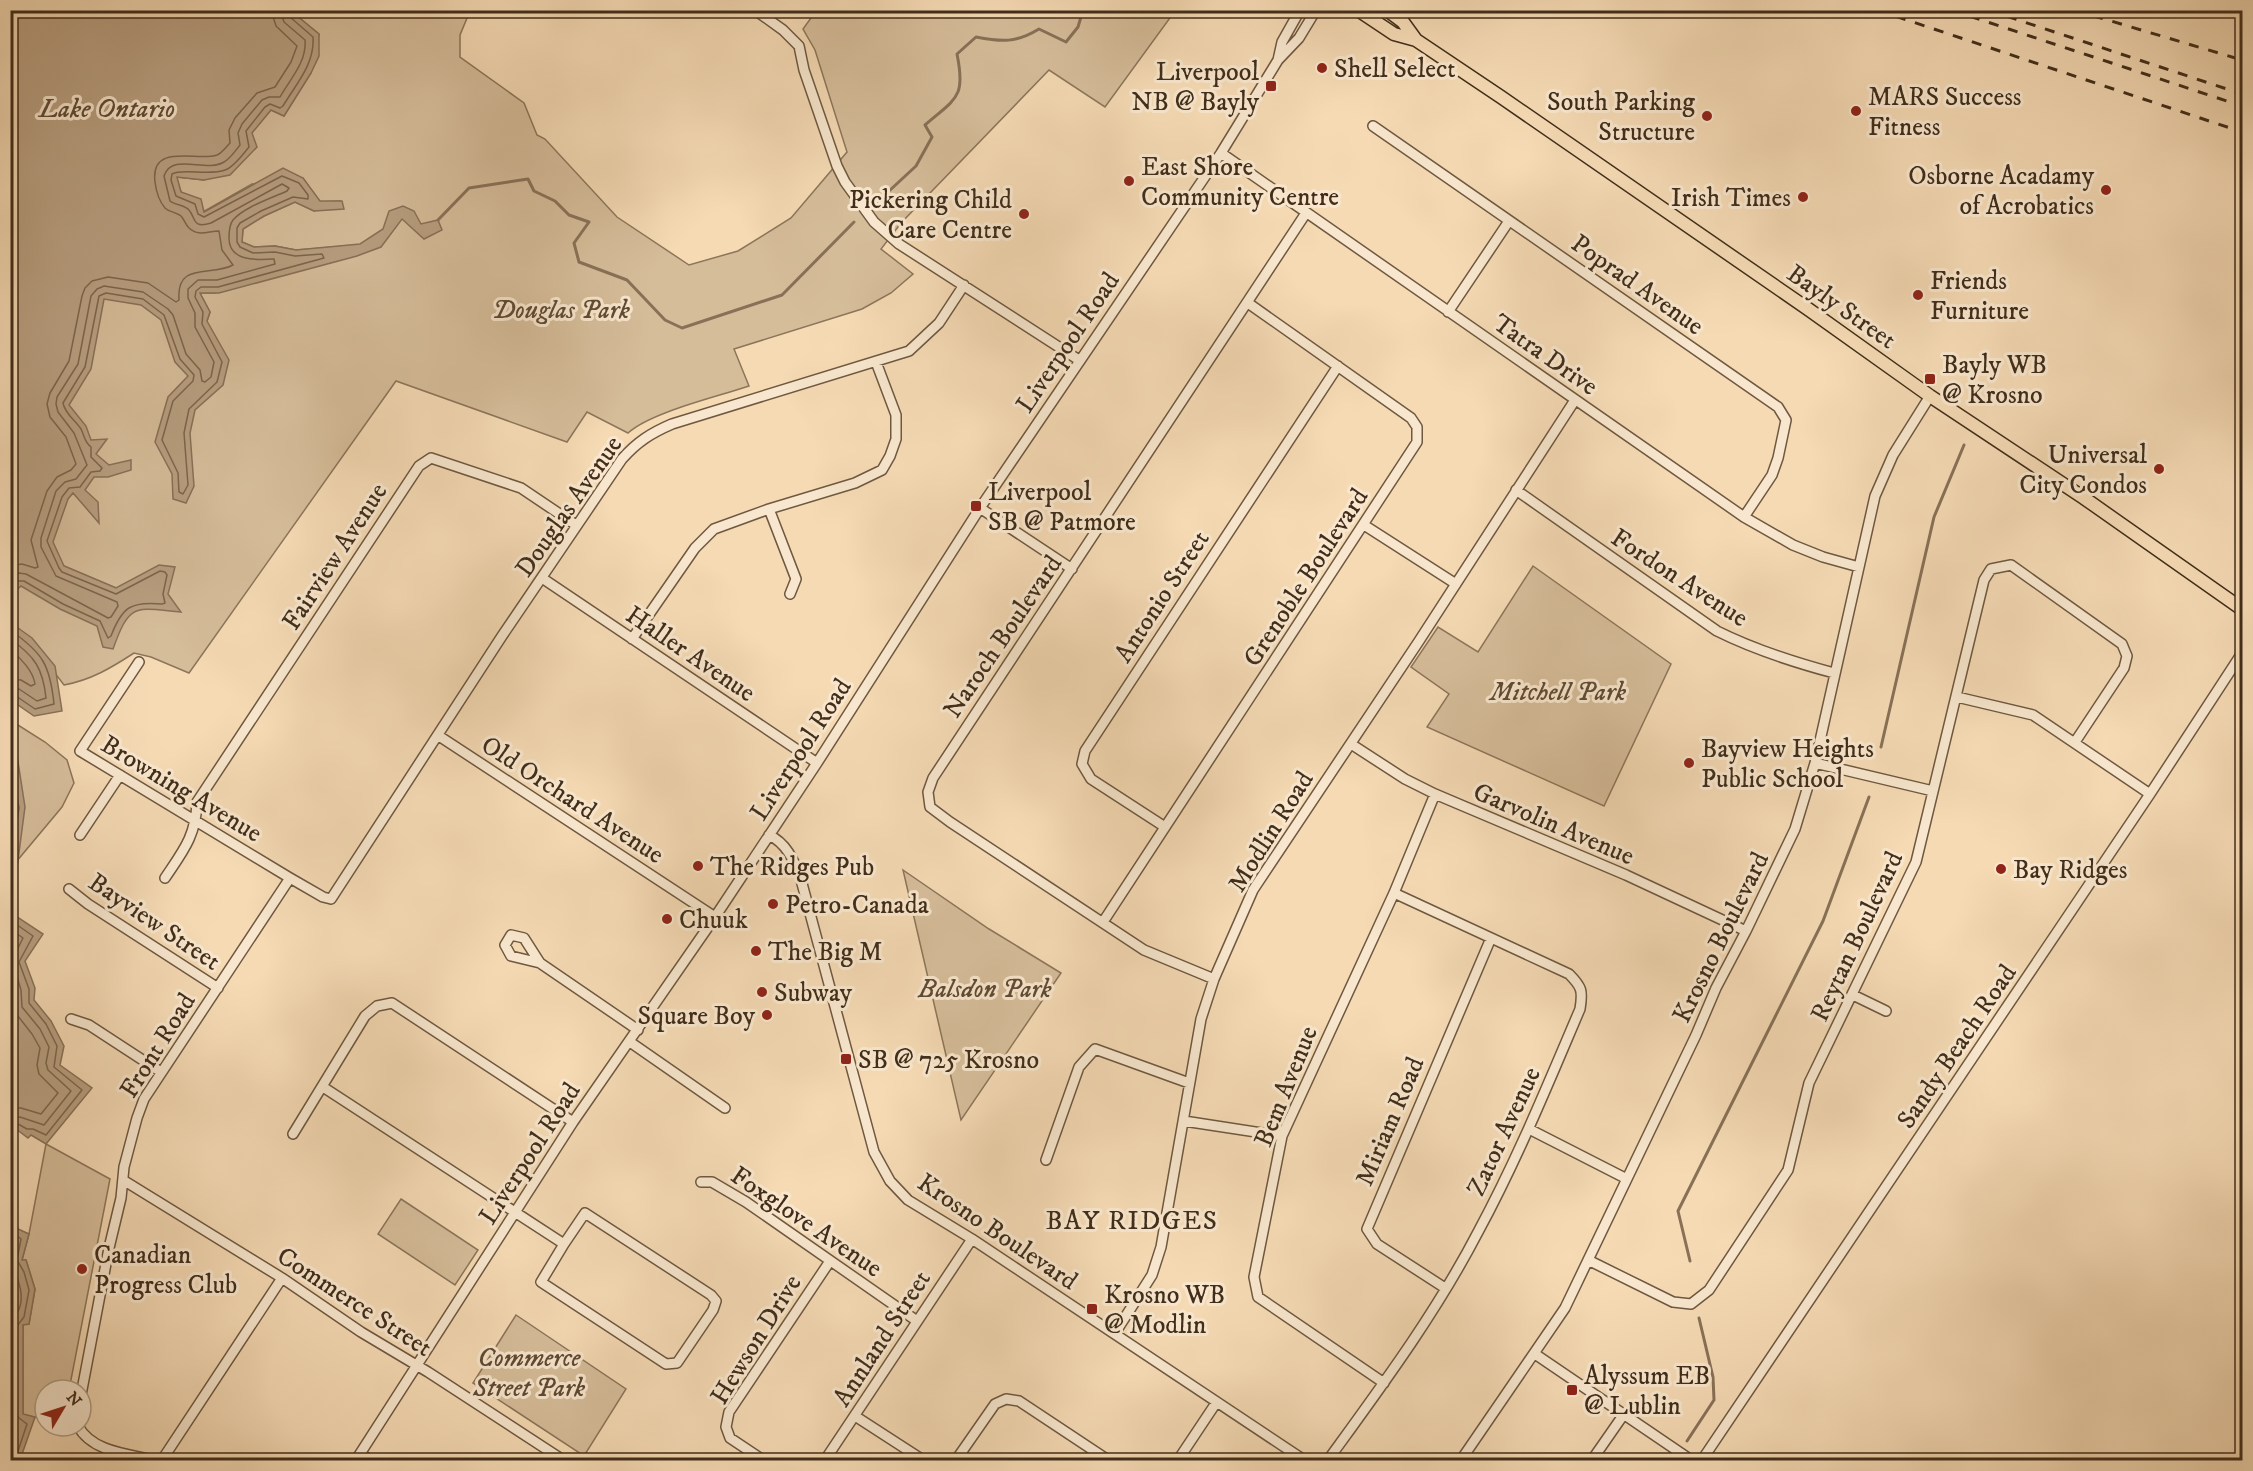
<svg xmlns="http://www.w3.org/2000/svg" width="2253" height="1471" viewBox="0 0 2253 1471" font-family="'IM FELL DW Pica',serif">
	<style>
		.green { fill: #d6bd9a; stroke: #8c755a; stroke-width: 1.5 }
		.water { fill: #b89f80; stroke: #887157; stroke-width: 1.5 }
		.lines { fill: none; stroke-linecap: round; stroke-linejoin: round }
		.shore { stroke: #7c664d; stroke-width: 1.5 }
		.stream { stroke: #887157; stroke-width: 3 }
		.minor-casing { stroke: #6e5840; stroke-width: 12 }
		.major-casing { stroke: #412d1a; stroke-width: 15 }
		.minor { stroke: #f8e7ce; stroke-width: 9 }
		.major { stroke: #f5dab4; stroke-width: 12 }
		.rail { stroke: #412d1a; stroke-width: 3; stroke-dasharray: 10 10; stroke-linecap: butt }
		.poi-dot { fill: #8f2418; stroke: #f8e7ce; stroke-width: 2 }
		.labels { text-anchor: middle; stroke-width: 6; stroke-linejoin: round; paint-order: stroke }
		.poi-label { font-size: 26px; fill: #412d1a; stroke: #f8e7ce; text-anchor: start }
		.street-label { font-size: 26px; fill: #412d1a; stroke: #f8e7ce }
		.park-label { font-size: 26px; font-style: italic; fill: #5f4a34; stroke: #f8e7ce }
		.water-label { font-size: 27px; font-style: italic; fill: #5f4a34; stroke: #f8e7ce }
		.neighbourhood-label { font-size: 27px; letter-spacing: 1.5px; fill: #412d1a; stroke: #f8e7ce }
	</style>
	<rect width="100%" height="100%" fill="#f5dab4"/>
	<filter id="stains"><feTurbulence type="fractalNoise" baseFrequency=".00333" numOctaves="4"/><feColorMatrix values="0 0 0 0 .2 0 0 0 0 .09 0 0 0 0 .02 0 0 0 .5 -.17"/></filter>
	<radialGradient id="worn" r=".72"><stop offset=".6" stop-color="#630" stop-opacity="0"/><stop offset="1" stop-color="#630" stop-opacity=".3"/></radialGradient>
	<path class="green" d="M291,11h179l-10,24v22l64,46 13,32 8,4 72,78 72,48 49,-14 53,-33 56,-66 -32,-102 -12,-21 13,-18h359l-70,96 -56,-37 -148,153 -20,26 32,25 -22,19 -29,16 -128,40 15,37c-32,11 -98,26 -121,47l-41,-21 -20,30 -171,-61 -207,292 -38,-16 -17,-4c-23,15 -43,27 -70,32l-13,-17 -40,-23v-78l105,21 -52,-22 -34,-19 21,-141 9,-129 147,44 3,-9 -10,-19h15l145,-48 -64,5 -21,-4 -21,1 -12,-5 1,-13 21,-13 31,-14 19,9 27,-10 -21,1 -17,-24 -51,6 -49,28 -22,-20 -5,-15 28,3 47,-47 20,-23 13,6 27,-43 8,-39z
		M1533,566l138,98 -67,142 -177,-79 22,-33 -38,-27 27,-40 40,25z
		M10,720l35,22 22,18 7,23 -12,24 -46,55 -6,-26z
		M903,870l86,59 72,44 -100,147z
		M46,1144l64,35 -41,211h-24v29l-22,-4v-91h6l6,-35 -9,-29h-4l7,-26z
		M401,1199l77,51 -23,35 -77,-51z
		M516,1315l110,74 -42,67 -111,-73z"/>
	<path class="water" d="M11,10l280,1 28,23v22l-8,17 -27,43 -13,-6 -19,23 5,14 -27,28 -26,5 -27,-3 4,15 20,7 3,13 79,-44 20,10 17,23h22l2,8 -30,2 -19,-9 -31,14 -21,13 -1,13 12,5 21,-1 21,4 64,-6 23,-15 6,-18 14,-5 11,5 7,13 17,-4 4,10 -18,9 -22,-20 -21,28 -24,9 -138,37h-19l10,19 -3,9 22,39 -6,25 -28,25 -5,23 4,53 -8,17 -13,-4 -1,-25 -17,-32 13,-45 20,-21 -13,-14 -14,-42 -20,-15 -37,-6 -13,70 -22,36 17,21 5,14 16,-1 -11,15 13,11 22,-5v10l-23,7h-14l-9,13 13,12 1,21 -26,-30 -5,6 -15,43 11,24 52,22 43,-23 16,2 -7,27 13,18c-47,-4 -51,-10 -68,37l-10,-2 -6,-21 -37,-17 -39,-23 -10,9z
		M11,623l21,15 23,28 7,45 -28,5 -23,-16z
		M11,748l5,1 9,58 -14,106 32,21 -18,27 10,27 -1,12 17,21 13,25 -4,19 32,23 -46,56 -15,-9 -3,3 -12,-9 -5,9z
		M10,1193l8,36 11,5 -7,26h4l9,29 -6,35 -6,1v89l12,3 -15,43h-10z"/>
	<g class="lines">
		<path class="shore" d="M10,566l12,-2 13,4 3,-1 -7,-27 16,-49 10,-14 14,-7 5,-6 -10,-27 -16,-20 -3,-13 3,-11 19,-32 13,-65 3,-8 7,-7 16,-4 40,6 28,19 3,-2c-3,-39 32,-23 54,-35l-11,-15 -3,-19c-11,0 -20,6 -30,-3 -4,-4 -5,-9 -8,-12 -5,-4 -12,-4 -16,-8 -6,-7 -9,-18 -10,-26 -5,-40 43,-20 62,-27 5,-2 9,-8 13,-12l-1,-13 6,-12 22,-25 18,-6 16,-25 6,-16 -21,-20 -5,-16
			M10,576l9,-3 7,1 82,44 3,-1 7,-11 -1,-4 -61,-26 -15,-29v-9l15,-47 9,-9 11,-3 11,-14 -13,-32 -16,-21 -2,-8 1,-7 21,-33 13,-68 6,-7 7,-3 39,6 25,17 5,6 13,39 14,16 2,11 3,1 6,-5 3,-15 -19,-35v-14l-7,-15v-9l10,-9h19l58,-16 -1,-5c-17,1 -45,3 -45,-21 0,-6 0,-13 4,-18 11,-13 39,-22 54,-29l2,-3 -7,-4 -71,39c-19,6 -15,-5 -22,-13 -4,-5 -14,-5 -19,-9l-6,-25c8,-24 42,-3 60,-14 6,-3 12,-12 16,-17l-2,-12 4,-9 20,-24 7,-3h11c10,-18 27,-35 25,-57l-21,-18 -4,-12
			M10,587l7,-6h7l39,23 37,17 8,17 3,-2c11,-29 20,-35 51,-32l3,-1 -2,-9 4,-19 -2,-3 -5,-1 -44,23 -54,-22 -3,-4 -12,-27 15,-44 7,-9 11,-1 11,-15 9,-1 2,-3 -11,-11v-10c-7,-5 -6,-10 -10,-18 -6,-9 -16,-15 -18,-26l22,-36 14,-71 7,-3 37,6 21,16 16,44 14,16 -1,6 -20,20 -11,39 16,33 1,19 4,2 5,-9 -4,-52 5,-24 28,-27 5,-20 -20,-38 1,-12 -8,-15 1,-6 5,-4h17l106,-29 -2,-4 -27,2 -20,-4 -22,1 -13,-6 -3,-5v-14l3,-5 21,-12 32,-14 15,2v-4l-9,-12 -17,-7 -78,41 -6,-3 -3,-10 -19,-8 -5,-16 1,-6c10,-6 38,2 53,-4 9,-3 18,-16 24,-23l-3,-16 19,-24 5,-3 10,4 3,-2c13,-22 32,-42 30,-69l-23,-20 -2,-7
			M10,630c33,23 40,35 44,74l-19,5 -19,-13 -6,-1
			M10,639c25,17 33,30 36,59l-9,3 -18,-12 -9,-1
			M10,650c11,8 23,21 25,34l-4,2 -10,-6 -11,-1
			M10,756l9,52 -9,63
			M10,920l23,16 -14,26 10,27v14l17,21 11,22 -3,21 28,23 -36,45 -13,-6h-6l-9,-5 -8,3
			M10,929l13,9 -11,22 9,30 1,17 18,22 9,18 -3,16 2,7 23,21 -27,34 -24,-8 -10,1
			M10,987l4,24 18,23 8,14 -3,17 2,9 19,19 -17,21 -20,-6h-11
			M10,1222l3,10 8,7 -4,21 7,12 5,18 -5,27 -7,9v88l2,4 8,6 -12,36
			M10,1265c9,12 16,34 7,48 -2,3 -5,5 -7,8"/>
		<path class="stream" d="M875,204l41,-38 16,-29 -7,-12c31,-27 41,-27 32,-71l19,-17c26,5 40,6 63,-8l27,13 12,-15 5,-17
			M438,220l31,-32 59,-9 6,12 21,10 14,14 20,7 -15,21 5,19 48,18 38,40 17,8 100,-33 72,-73
			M1881,747l53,-230 30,-72
			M1690,1261l-12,-50 145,-290 46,-124
			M1687,1441l27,-41 -1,-23 -14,-59"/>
		<g class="minor-casing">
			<path id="minor" d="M755,10l28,20 16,16 5,24 33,96 8,16 29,40 25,22 180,116
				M1278,60l4,-18 18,-32
				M1373,126l405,281 8,13 -8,38 -6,17 -28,42
				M1221,153l523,364 49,28 30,12 36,10
				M1448,312l61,-91
				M1516,490l201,141c38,19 76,31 117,42
				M980,508l92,61
				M769,509l27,70 -6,15
				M1364,525l92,59
				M542,578l275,185
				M632,639l63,-91 19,-19 55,-20 86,-26 27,-13 8,-14 6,-17v-24l-20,-53
				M139,662l-59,89 210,127 33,19 8,2 171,-263 120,-177c15,-17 29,-26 50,-35l237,-73 30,-28 25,-38
				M1957,697l76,18 117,79
				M439,736l276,181
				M1351,744l54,35 30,15 191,81 120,56
				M1815,763l118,28
				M1165,827l-74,-48 -9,-15 3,-13 253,-385
				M80,835l40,-60
				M769,835c17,8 24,24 31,41l74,276 16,29 18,19 64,39 332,221
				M165,878c18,-27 31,-42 32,-76l222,-336 12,-8 90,30 55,37
				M69,889l19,15 130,84
				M1103,922l314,-480v-15l-6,-9 -163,-115
				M540,963l-16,-25 -13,-3 -6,10 6,11 29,7 98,67
				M1214,979l-70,-29 -194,-128 -20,-15 -2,-15 5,-14 373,-565
				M1853,995l33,16
				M71,1019l18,6 72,47
				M630,1042l95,66
				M323,1087l241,157 21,-31 126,82 5,6 -3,9 -36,53 -11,1 -125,-82 23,-38
				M1184,1121l98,15
				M1529,1129l96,49
				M293,1134l72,-118 12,-10 15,-3 181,119
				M1046,1160l33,-93 16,-18 94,34
				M123,1180l159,98 79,54 67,40 135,88
				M701,1182h11l34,20 171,119
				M1588,1260l85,42 18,2 18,-14 79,-120 21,-87 107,-221 68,-282 7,-11 20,-4 111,79 5,12 -3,12 -49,74
				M1445,1288l-68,-44 -10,-15 124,-291
				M1115,1333l37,-58 9,-28 40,-228 13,-40 39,-89 166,-249 156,-241
				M1535,1354l156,106
				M1384,1383l-126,-86 -4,-20 28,-141 112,-243 41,-99
				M81,1395l28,-147 12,-50 3,-31 13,-49 7,-19 146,-221
				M855,1416l68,44
				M78,1426c14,26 50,28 76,34
				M360,1454l11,6
				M162,1460l120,-182
				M356,1460l217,-338 142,-205 102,-154 163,-255 241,-355 57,-93 21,-22 17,-28
				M763,1460l-33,-22 -4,-11 3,-15 101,-151
				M825,1460l147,-221
				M956,1460l39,-56 11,-5 13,2 89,59
				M1178,1460l38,-57
				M1328,1460c53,-73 108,-147 150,-228 39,-72 70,-148 102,-223 3,-18 2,-22 -11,-35l-175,-81
				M1461,1460l104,-152 131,-273 20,-47 30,-57 49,-102 20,-66 60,-267 18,-41 37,-59
				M1592,1460l32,-46
				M1702,1460l448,-666 92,-141"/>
		</g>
		<g class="major-casing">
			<path id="major" d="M1358,10l36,24 22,6 85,57 307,212 122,87 154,102 158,111
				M1387,10l16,12 13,18"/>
		</g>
		<use href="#minor" class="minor"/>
		<use href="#major" class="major"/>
		<path class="rail" d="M1877,10l365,122
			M1951,10l291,96
			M1988,10l254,84
			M2074,10l168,50"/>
	</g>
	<g class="poi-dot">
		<circle cx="1322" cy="68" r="6"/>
		<rect x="1265" y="80" width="12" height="12" rx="3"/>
		<circle cx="1856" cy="111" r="6"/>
		<circle cx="1707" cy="116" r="6"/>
		<circle cx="1129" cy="181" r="6"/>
		<circle cx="2106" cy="190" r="6"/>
		<circle cx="1803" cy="197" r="6"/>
		<circle cx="1024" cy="214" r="6"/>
		<circle cx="1918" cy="295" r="6"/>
		<rect x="1924" y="373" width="12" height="12" rx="3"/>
		<circle cx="2159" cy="469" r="6"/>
		<rect x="970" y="500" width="12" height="12" rx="3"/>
		<circle cx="1689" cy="763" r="6"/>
		<circle cx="698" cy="866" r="6"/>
		<circle cx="2001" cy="869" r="6"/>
		<circle cx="773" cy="904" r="6"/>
		<circle cx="667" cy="919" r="6"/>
		<circle cx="756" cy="951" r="6"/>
		<circle cx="762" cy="992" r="6"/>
		<circle cx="767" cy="1015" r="6"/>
		<rect x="840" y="1053" width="12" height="12" rx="3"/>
		<circle cx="82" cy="1269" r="6"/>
		<rect x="1086" y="1303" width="12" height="12" rx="3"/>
		<rect x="1566" y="1384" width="12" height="12" rx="3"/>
	</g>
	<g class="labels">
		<g class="poi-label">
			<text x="1334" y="77">Shell Select</text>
			<text x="1259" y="80" text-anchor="end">Liverpool<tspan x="1259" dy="30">NB @ Bayly</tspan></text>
			<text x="1868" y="105">MARS Success<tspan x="1868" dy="30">Fitness</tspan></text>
			<text x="1695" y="110" text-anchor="end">South Parking<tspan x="1695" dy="30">Structure</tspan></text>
			<text x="1141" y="175">East Shore<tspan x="1141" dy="30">Community Centre</tspan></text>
			<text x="2094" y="184" text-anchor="end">Osborne Acadamy<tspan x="2094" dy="30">of Acrobatics</tspan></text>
			<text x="1791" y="206" text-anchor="end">Irish Times</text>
			<text x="1012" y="208" text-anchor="end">Pickering Child<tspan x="1012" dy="30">Care Centre</tspan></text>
			<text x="1930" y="289">Friends<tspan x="1930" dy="30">Furniture</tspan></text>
			<text x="1942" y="373">Bayly WB<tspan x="1942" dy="30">@ Krosno</tspan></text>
			<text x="2147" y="463" text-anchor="end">Universal<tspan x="2147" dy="30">City Condos</tspan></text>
			<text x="988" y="500">Liverpool<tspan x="988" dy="30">SB @ Patmore</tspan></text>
			<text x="1701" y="757">Bayview Heights<tspan x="1701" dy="30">Public School</tspan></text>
			<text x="710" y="875">The Ridges Pub</text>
			<text x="2013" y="878">Bay Ridges</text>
			<text x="785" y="913">Petro-Canada</text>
			<text x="679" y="928">Chuuk</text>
			<text x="768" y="960">The Big M</text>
			<text x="774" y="1001">Subway</text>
			<text x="755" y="1024" text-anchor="end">Square Boy</text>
			<text x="858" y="1068">SB @ 725 Krosno</text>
			<text x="94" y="1263">Canadian<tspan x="94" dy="30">Progress Club</tspan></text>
			<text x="1104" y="1303">Krosno WB<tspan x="1104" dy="30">@ Modlin</tspan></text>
			<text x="1584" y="1384">Alyssum EB<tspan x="1584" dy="30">@ Lublin</tspan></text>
		</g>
		<g class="street-label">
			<text transform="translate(1638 284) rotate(35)" y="9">Poprad Avenue</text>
			<text transform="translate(1842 306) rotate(35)" y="9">Bayly Street</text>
			<text transform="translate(1067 342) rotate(-56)" y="9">Liverpool Road</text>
			<text transform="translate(1546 354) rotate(35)" y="9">Tatra Drive</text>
			<text transform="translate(568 506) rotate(-55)" y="9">Douglas Avenue</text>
			<text transform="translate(334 556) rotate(-57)" y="9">Fairview Avenue</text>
			<text transform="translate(1305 577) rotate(-57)" y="9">Grenoble Boulevard</text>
			<text transform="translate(1680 577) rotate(33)" y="9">Fordon Avenue</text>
			<text transform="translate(1161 596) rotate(-57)" y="9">Antonio Street</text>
			<text transform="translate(1002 636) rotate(-56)" y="9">Naroch Boulevard</text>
			<text transform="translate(691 653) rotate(34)" y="9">Haller Avenue</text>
			<text transform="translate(800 749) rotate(-57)" y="9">Liverpool Road</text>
			<text transform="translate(182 788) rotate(31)" y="9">Browning Avenue</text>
			<text transform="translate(573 799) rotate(33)" y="9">Old Orchard Avenue</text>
			<text transform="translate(1554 823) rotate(23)" y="9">Garvolin Avenue</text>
			<text transform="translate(1270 831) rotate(-58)" y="9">Modlin Road</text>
			<text transform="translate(155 921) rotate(34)" y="9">Bayview Street</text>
			<text transform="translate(1856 936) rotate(-65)" y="9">Reytan Boulevard</text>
			<text transform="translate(1720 937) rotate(-64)" y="9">Krosno Boulevard</text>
			<text transform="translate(157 1045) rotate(-58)" y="9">Front Road</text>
			<text transform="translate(1956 1046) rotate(-56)" y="9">Sandy Beach Road</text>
			<text transform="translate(1285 1086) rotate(-68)" y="9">Bem Avenue</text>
			<text transform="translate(1389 1121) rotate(-67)" y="9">Miriam Road</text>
			<text transform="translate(1503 1131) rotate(-65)" y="9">Zator Avenue</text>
			<text transform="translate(529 1153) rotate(-57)" y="9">Liverpool Road</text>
			<text transform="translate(807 1221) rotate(34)" y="9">Foxglove Avenue</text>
			<text transform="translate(998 1231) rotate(34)" y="9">Krosno Boulevard</text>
			<text transform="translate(355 1301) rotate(33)" y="9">Commerce Street</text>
			<text transform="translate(881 1338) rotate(-57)" y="9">Annland Street</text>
			<text transform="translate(755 1339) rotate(-58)" y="9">Hewson Drive</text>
		</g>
		<g class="park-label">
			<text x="561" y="318">Douglas Park</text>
			<text x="1558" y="700">Mitchell Park</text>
			<text x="985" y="997">Balsdon Park</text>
			<text x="529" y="1366">Commerce<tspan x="529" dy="30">Street Park</tspan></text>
		</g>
		<g class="water-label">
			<text x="107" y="117">Lake Ontario</text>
		</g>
		<g class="neighbourhood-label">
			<text x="1132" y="1229">BAY RIDGES</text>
		</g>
	</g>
	<rect width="2253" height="1471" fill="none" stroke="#f5dab4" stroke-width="36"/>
	<rect x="12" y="12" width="2229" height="1447" fill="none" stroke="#412d1a" stroke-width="3"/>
	<rect x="18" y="18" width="2217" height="1435" fill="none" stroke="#412d1a" stroke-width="1.5"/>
	<g transform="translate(63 1408) rotate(51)"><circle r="28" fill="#f8e7ce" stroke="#af9d86" stroke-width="1.5"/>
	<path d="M0-4.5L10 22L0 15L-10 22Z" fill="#8f2418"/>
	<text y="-9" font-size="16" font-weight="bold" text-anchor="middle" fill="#412d1a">N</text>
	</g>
	<rect width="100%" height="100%" filter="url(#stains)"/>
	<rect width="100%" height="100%" fill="url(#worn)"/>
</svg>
